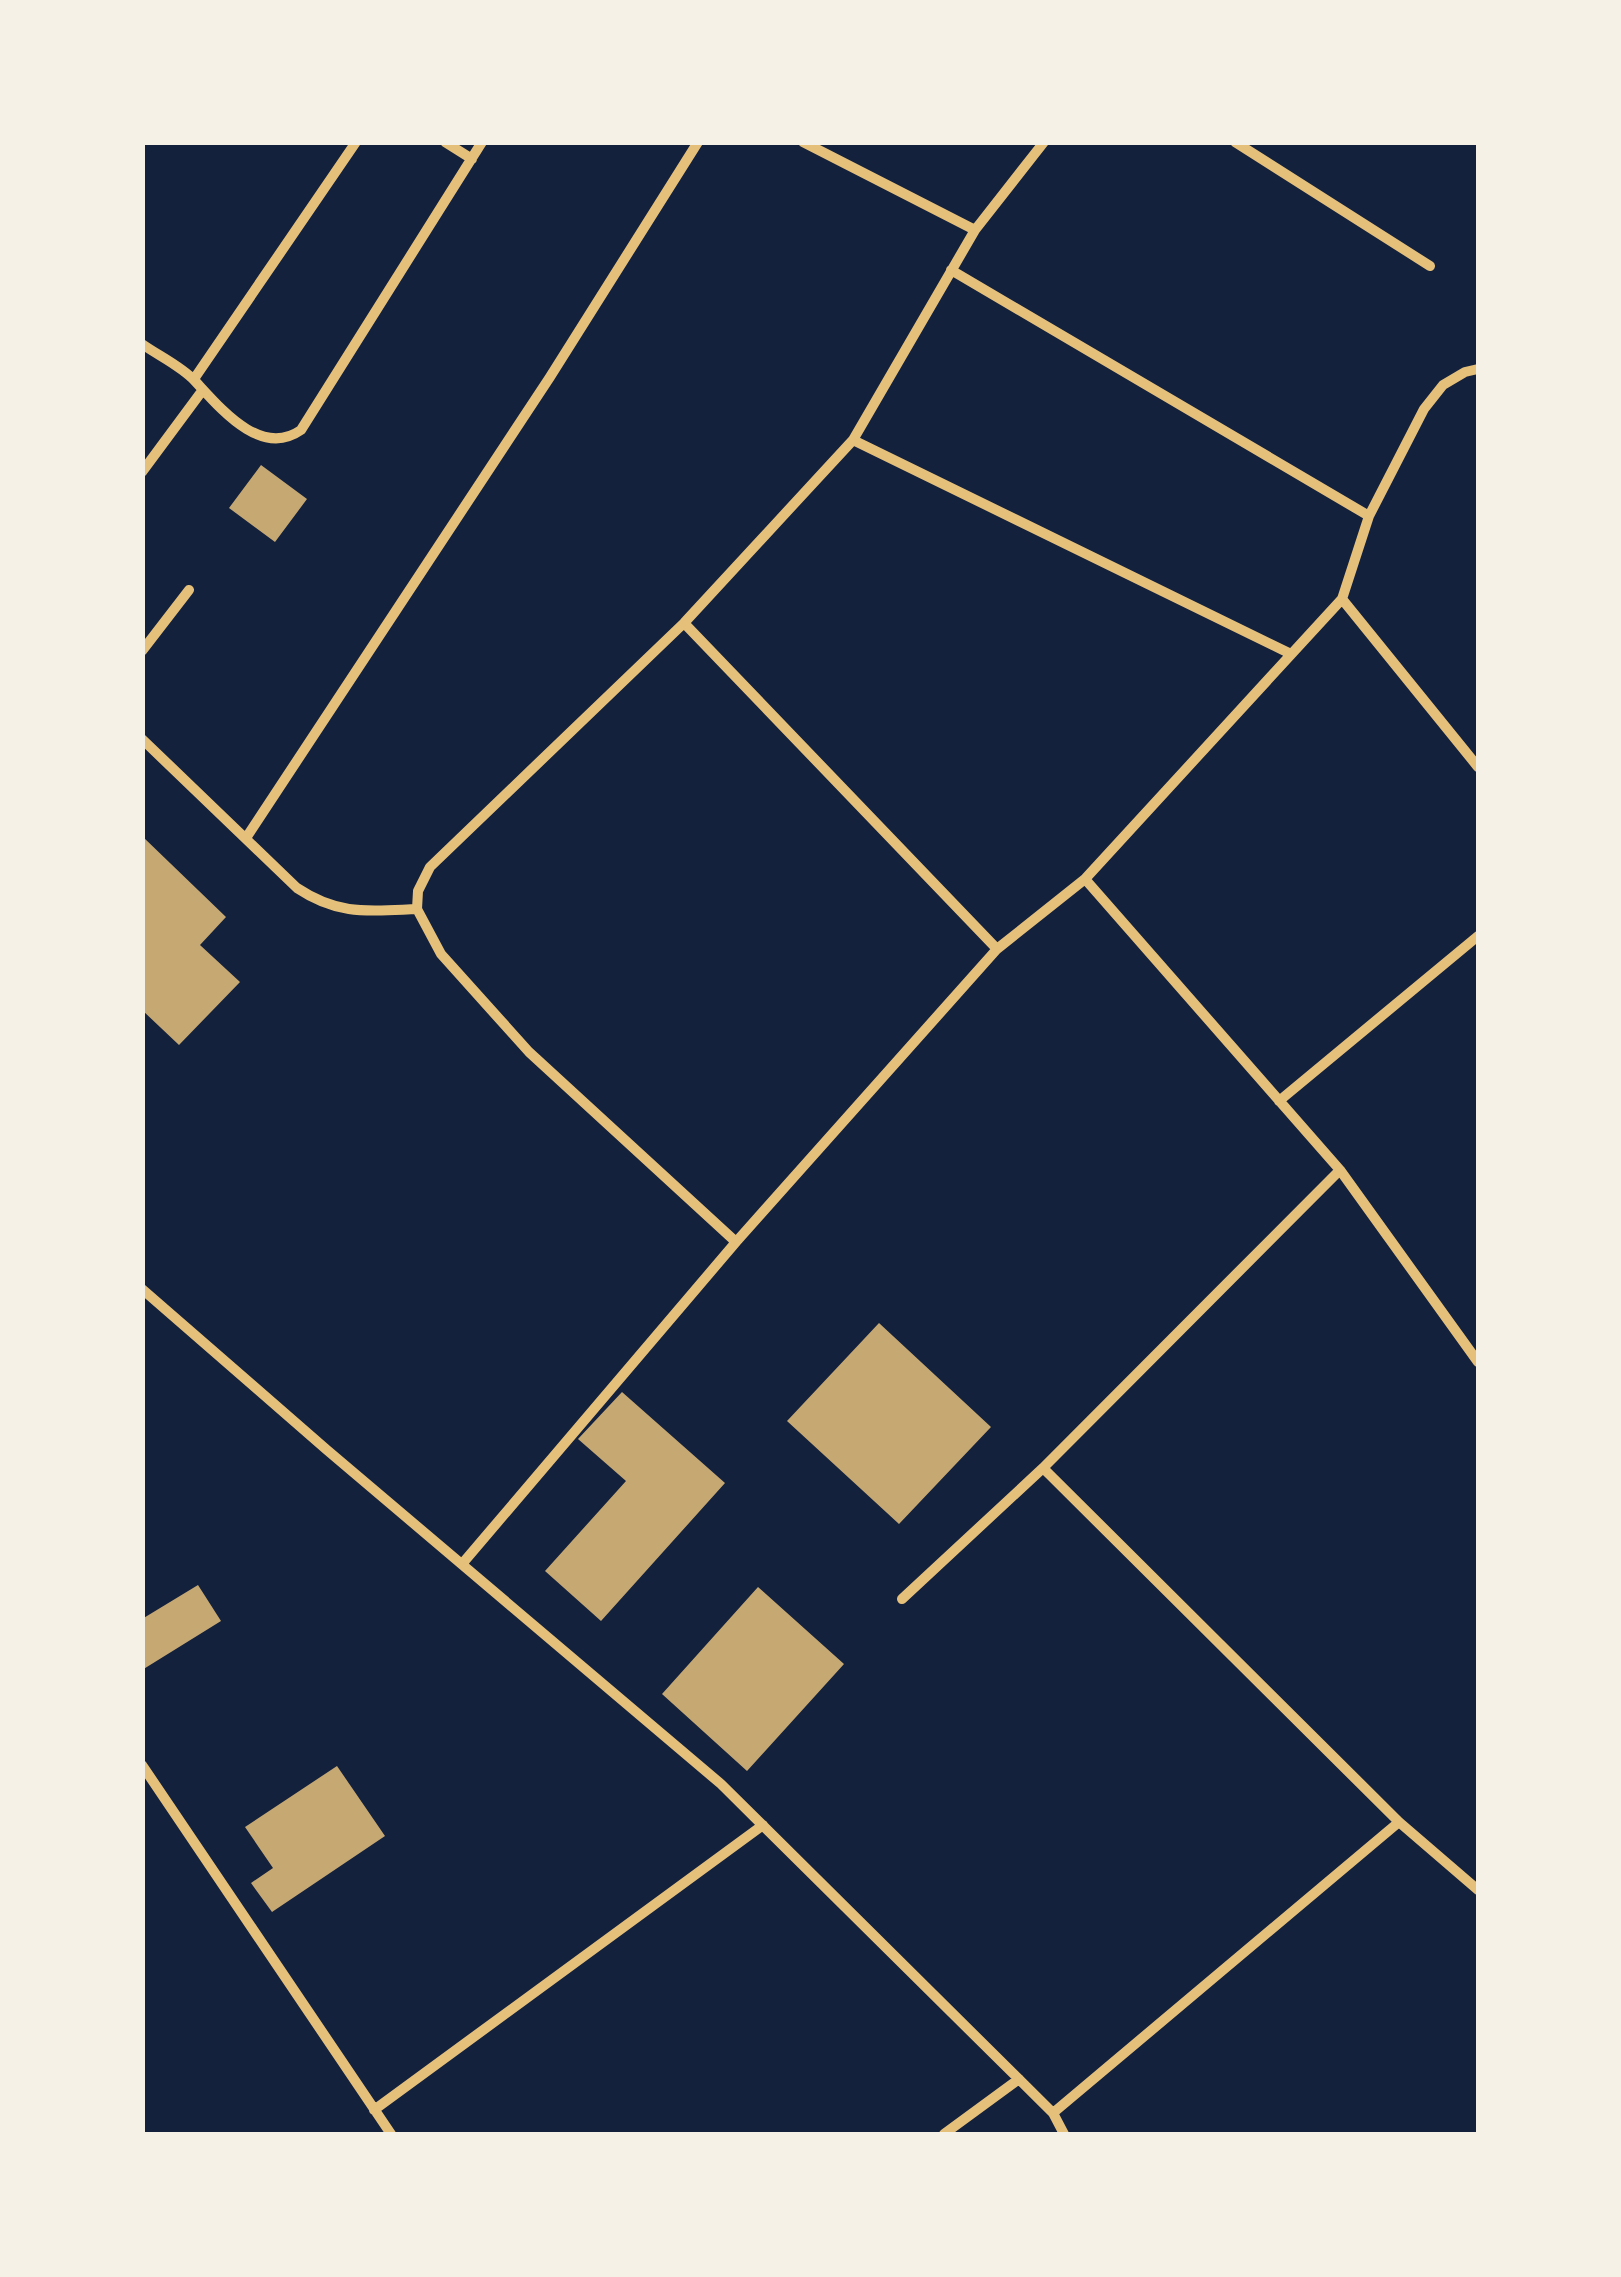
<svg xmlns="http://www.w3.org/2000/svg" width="1621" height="2277" viewBox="0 0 1621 2277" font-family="Georgia,serif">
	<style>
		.building { fill: #c6a872 }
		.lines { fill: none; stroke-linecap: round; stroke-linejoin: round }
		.minor { stroke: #e5c07b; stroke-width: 10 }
	</style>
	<rect width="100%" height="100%" fill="#14213d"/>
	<path class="building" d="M261,465l46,34 -32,43 -46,-34z
		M142,836l84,81 -26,28 40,37 -61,63 -37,-35z
		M879,1323l112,104 -92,97 -112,-103z
		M622,1392l103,91 -124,138 -56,-50 81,-90 -48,-42z
		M198,1585l23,36 -79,49v-51z
		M758,1587l86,77 -97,107 -85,-77z
		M337,1766l48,70 -113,76 -21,-29 22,-15 -28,-41z"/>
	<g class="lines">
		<path class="minor" d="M445,142l27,17
			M803,142l172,88
			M1235,142l195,124
			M951,270l418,246
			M142,344c17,12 39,22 53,37 26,28 66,77 106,49l181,-288
			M194,379l162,-237
			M853,440l438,214
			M142,472l60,-81
			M1342,599l27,-83 55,-107 19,-24 22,-13 13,-3
			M684,623l313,326
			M142,651l47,-61
			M142,739l155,149c42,28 72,23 120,21
			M246,838l304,-461 148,-235
			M1085,879l255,291 138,192
			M1279,1101l199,-165
			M736,1242l-207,-190 -88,-98 -24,-45 1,-18 12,-24 254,-244 169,-183 122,-210 69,-88
			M142,1289l185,161 394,334 332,329 11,21
			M1043,1468l356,354 79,68
			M462,1564l274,-322 261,-293 88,-70 257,-280 136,168
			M902,1599l141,-131 297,-298
			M142,1765l249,369
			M374,2110l389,-285
			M1053,2113l346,-291
			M944,2134l75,-55"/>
	</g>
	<rect width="1621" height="2277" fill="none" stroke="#f6f1e7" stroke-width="290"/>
</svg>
